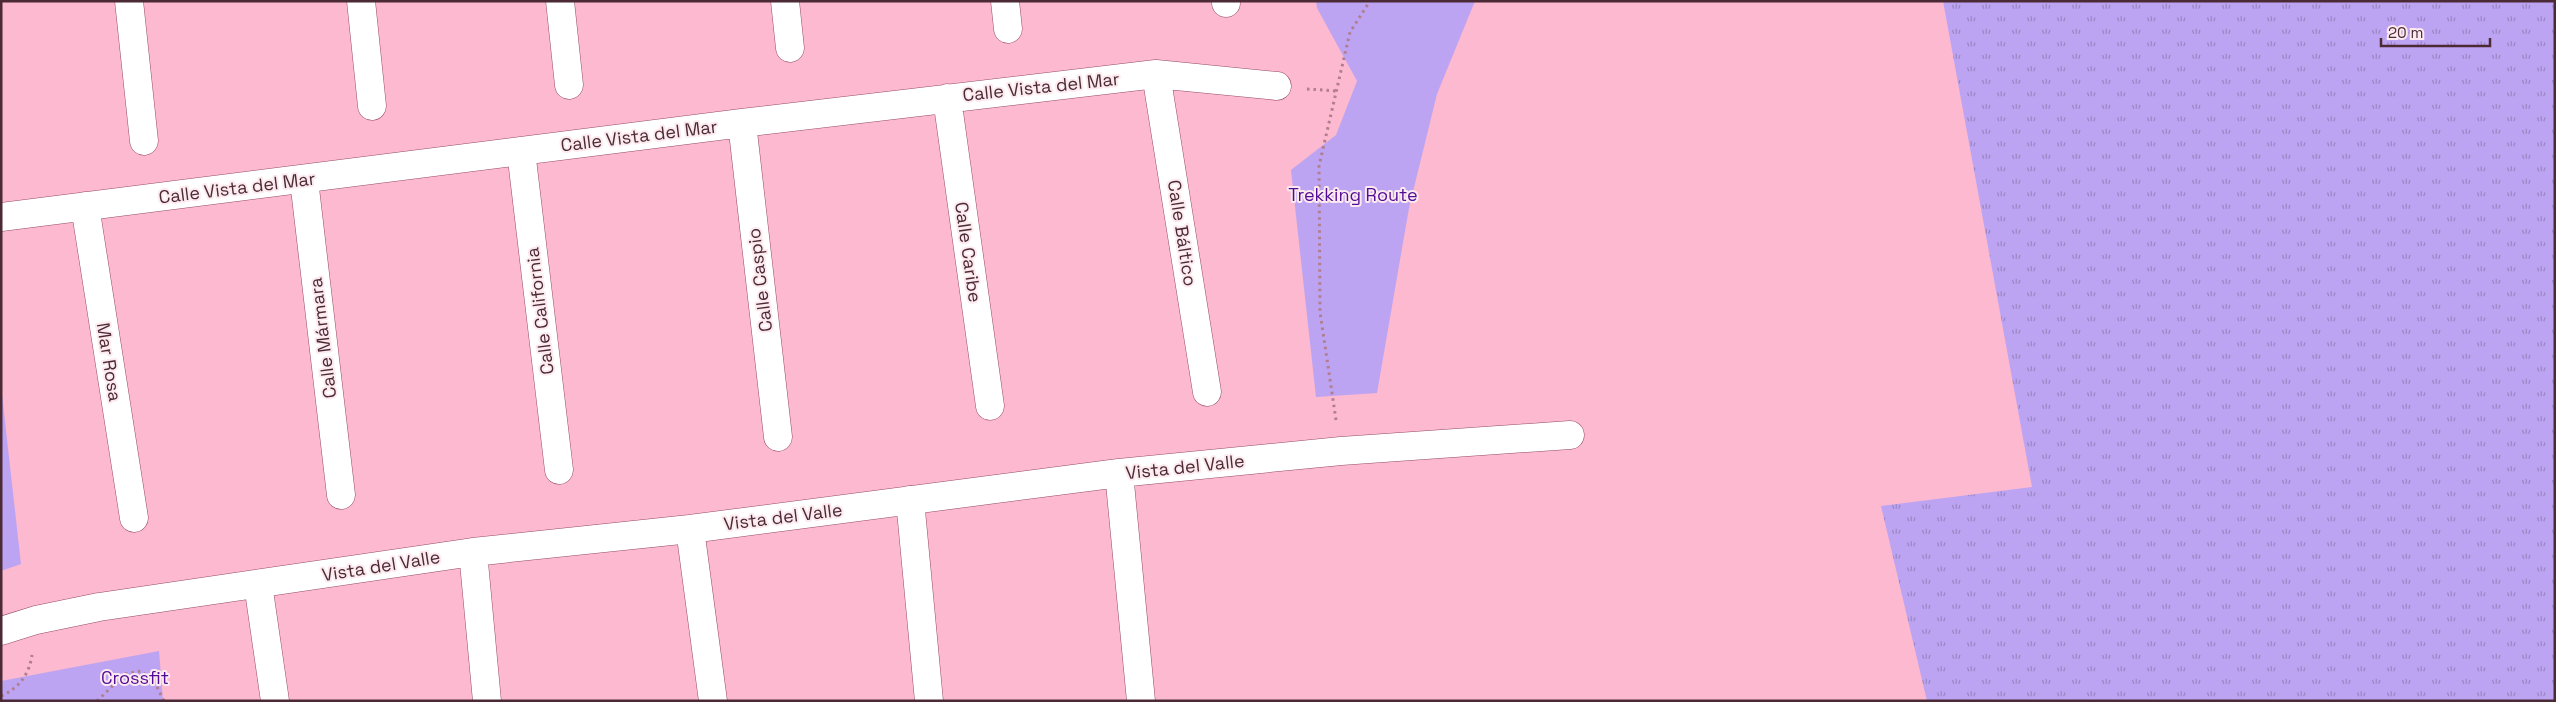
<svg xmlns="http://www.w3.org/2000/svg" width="2556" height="702" viewBox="0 0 2556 702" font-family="'Space Grotesk',sans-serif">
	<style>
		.grass { fill: url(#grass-tufts) }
		.park { fill: #bca4f2 }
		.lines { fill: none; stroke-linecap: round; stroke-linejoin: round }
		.minor-casing { stroke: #954b67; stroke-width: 29 }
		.path { stroke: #b17d8f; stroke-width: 3; stroke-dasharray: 2.5 4; stroke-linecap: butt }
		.minor { stroke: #fff; stroke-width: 28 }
		.labels { text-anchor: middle; stroke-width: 4; stroke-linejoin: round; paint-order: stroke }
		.street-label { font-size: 18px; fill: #4b2a36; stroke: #fceaef }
		.park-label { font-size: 18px; fill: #520d97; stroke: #fceaef }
	</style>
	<defs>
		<pattern id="grass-tufts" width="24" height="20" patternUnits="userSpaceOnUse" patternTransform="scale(1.25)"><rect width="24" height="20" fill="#bca4f2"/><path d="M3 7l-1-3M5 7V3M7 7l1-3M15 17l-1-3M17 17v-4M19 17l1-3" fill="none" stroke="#9b86c5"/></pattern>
	</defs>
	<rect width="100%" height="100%" fill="#fcb9cf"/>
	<path class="grass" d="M1943,1h612v700h-628l-46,-195 151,-19z"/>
	<path class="park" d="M1316,1h159l-38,93 -28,114 -32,185 -61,4 -25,-227 45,-35 21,-54 -40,-73z
		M1,386l20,178 -20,7z
		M159,651l4,50h-162v-20z"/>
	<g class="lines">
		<g class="minor-casing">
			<path id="minor" d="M129,1l15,140
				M361,1l11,105
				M560,1l9,84
				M785,1l5,47
				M1005,1l3,28
				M1226,1v2
				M1156,74l51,318
				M947,98l43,308
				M742,123l36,314
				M521,151l38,319
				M304,180l37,315
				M85,206l49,312
				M1,217l741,-94 414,-49 121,12
				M1119,473l22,228
				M910,500l19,201
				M690,529l23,172
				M473,552l14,149
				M258,584l17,117
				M1,631l35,-11 63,-13 374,-55 217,-23 429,-56 222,-22 229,-16"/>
		</g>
		<path class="path" d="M1307,89l30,2
			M1336,420l-16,-108 -1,-146 31,-134 20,-31
			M1,535v1
			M1,696c18,-8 28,-21 31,-41
			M97,701l28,-27 16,-3 14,12 9,18"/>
		<use href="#minor" class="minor"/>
	</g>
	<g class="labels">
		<g class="street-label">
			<text transform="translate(1041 87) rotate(-6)" y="6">Calle Vista del Mar</text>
			<text transform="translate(639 136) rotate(-7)" y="6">Calle Vista del Mar</text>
			<text transform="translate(237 188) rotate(-7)" y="6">Calle Vista del Mar</text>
			<text transform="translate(1182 233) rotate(81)" y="6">Calle Báltico</text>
			<text transform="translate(968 252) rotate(82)" y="6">Calle Caribe</text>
			<text transform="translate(760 280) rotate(-97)" y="6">Calle Caspio</text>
			<text transform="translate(540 311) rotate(-97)" y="6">Calle California</text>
			<text transform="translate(323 338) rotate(-97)" y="6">Calle Mármara</text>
			<text transform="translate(109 362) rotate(81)" y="6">Mar Rosa</text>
			<text transform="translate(1185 467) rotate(-6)" y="6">Vista del Valle</text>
			<text transform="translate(783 517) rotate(-7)" y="6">Vista del Valle</text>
			<text transform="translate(381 566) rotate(-9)" y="6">Vista del Valle</text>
		</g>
		<g class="park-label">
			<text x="1353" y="201">Trekking Route</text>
			<text x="135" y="684">Crossfit</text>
		</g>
	</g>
	<rect width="2556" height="702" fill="none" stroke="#4b2a36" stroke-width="5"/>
	<path d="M2381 38v8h109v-8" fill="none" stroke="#4b2a36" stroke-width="2.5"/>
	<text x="2388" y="38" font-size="15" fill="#4b2a36" stroke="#fceaef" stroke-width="4" paint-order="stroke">20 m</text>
</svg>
